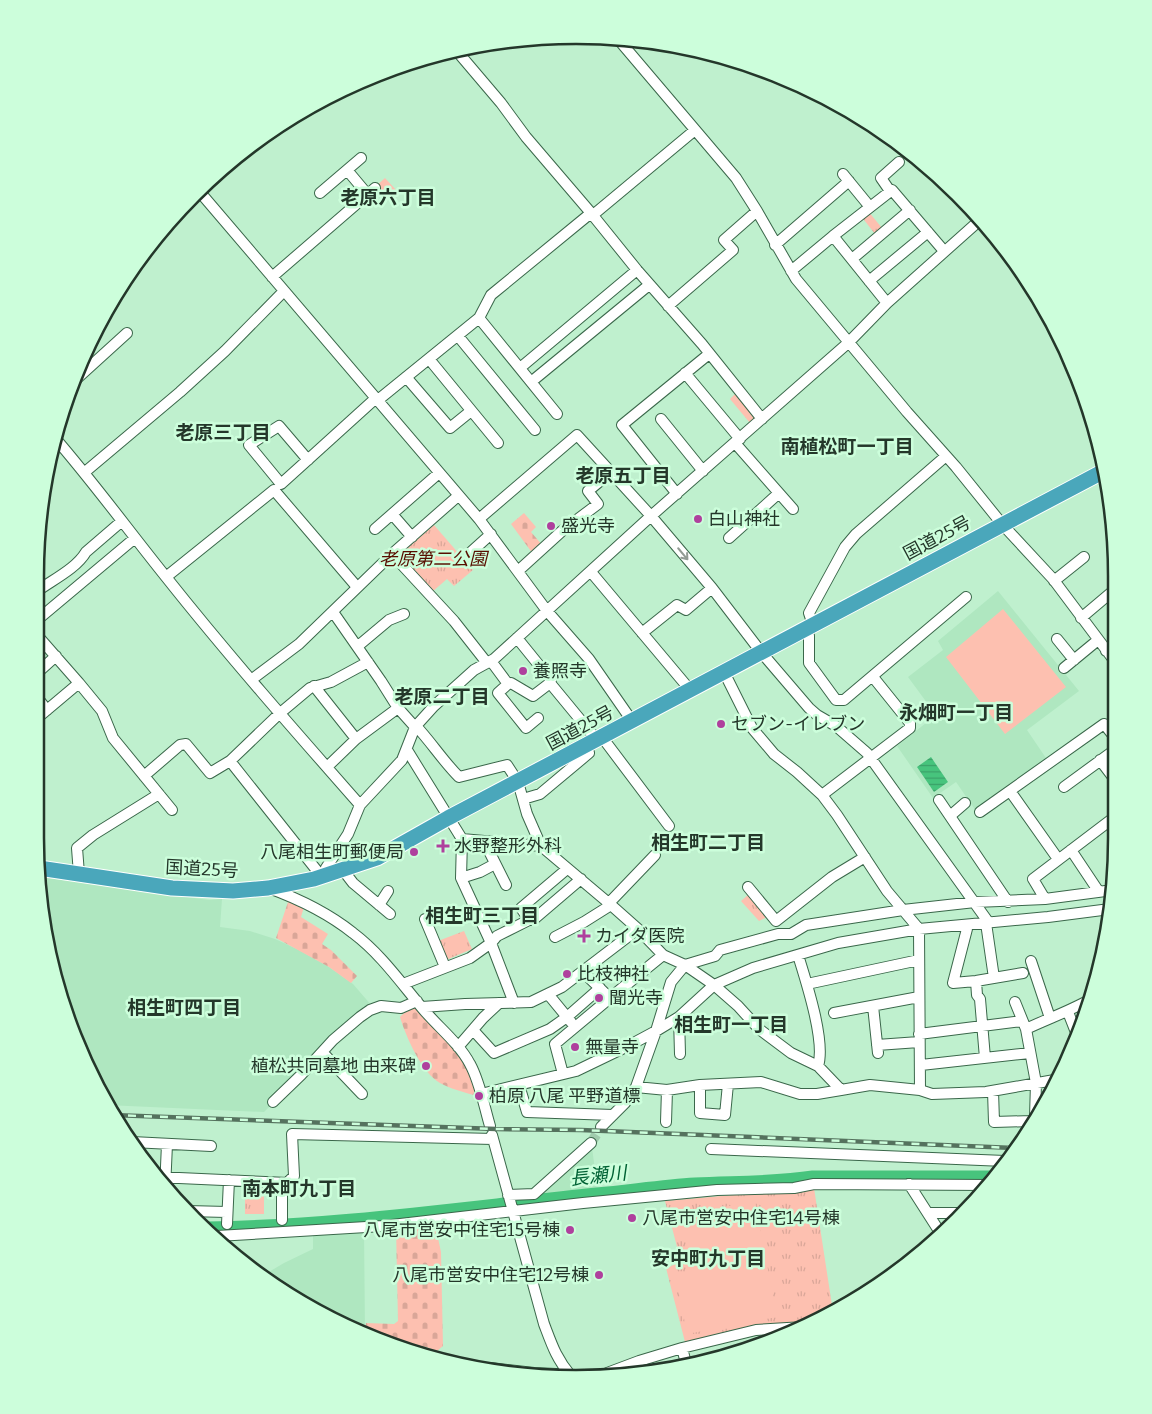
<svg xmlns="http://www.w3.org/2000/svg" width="1152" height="1414" viewBox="0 0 1152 1414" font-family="Bitter,'Noto Sans JP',serif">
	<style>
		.built { fill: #afe7c0 }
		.grass { fill: url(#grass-tufts) }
		.cemetery { fill: url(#cemetery-stones) }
		.garden { fill: #fdc0b0 }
		.water { fill: url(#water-rules) }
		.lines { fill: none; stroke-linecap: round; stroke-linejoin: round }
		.river { stroke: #47c47d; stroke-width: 15 }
		.minor-tunnel { stroke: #a0cbad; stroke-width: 10; stroke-dasharray: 10 5; stroke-linecap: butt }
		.minor-casing { stroke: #3a674a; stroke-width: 12 }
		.highway-casing { stroke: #fff; stroke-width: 17 }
		.minor { stroke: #fff; stroke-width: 10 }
		.highway { stroke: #4aa7bb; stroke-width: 15 }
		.rail-casing { stroke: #55725e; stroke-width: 4.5 }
		.rail { stroke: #ccfedb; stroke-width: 2.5; stroke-dasharray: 8; stroke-linecap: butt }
		.oneway { stroke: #929b94 }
		.poi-dot { fill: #af409d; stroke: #ccfedb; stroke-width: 2 }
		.labels { text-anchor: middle; stroke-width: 5; stroke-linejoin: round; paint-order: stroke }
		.poi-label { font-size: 18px; fill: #24372a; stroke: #ccfedb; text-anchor: start }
		.street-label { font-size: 18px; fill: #24372a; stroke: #ccfedb }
		.park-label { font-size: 18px; font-style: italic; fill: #580e00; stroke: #ccfedb }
		.neighbourhood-label { font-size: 19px; font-weight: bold; fill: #24372a; stroke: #ccfedb }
		.water-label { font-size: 19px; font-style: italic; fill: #006234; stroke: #ccfedb }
		.rim { fill: none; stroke: #24372a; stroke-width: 2.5 }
	</style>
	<defs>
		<pattern id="grass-tufts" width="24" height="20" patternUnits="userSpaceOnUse" patternTransform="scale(1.25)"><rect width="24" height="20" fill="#fdc0b0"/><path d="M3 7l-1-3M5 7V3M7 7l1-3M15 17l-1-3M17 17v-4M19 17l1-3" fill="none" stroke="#d9a698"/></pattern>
		<pattern id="cemetery-stones" width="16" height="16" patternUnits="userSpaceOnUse" patternTransform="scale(1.25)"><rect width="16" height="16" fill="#fdc0b0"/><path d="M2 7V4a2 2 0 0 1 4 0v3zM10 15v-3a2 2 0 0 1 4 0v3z" fill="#d9a698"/></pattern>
		<pattern id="water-rules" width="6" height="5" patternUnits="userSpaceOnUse" patternTransform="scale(1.25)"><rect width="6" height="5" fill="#47c47d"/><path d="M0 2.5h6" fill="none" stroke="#3ba067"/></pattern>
	</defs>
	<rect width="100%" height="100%" fill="#bff0ce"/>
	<path class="built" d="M998,591l81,100 -52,39 21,31 -72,50 -20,-29 -23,16 -36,-52 39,-31 -28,-38 35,-27 -5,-9z
		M40,877l169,23 13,-1 -2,28 30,4 25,8 22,10 32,18 24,17 19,22 -108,106 -158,-7 -53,-127z
		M592,1148l6,43 -63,7z
		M364,1229l1,103 -89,-44 -14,-12 22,-13 29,-14v-16z"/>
	<path class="grass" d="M385,178l12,13 -10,9 -12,-13z
		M868,211l14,17 -7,6 -14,-18z
		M736,393l20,24 -6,6 -20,-24z
		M434,525l39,45 -19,16 -7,-7 -15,13 -33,-37z
		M749,894l18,23 -8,4 -18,-20z
		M464,931l8,18 -26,11 -8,-19z
		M245,1186h19v28h-19z
		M814,1188l19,124 -16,10 -60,3 -72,17 -19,-74 15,-6 -16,-61z"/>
	<path class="cemetery" d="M524,513l12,14 -5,5 12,14 -10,8 -22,-30z
		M288,902l16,5 -3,10 27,17 -6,10 9,6 26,26 -6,7 -22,-16 -53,-29z
		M416,1007c25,27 54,51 60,89 -11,-4 -26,-7 -36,-13 -18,-10 -34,-46 -40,-66l4,-4z
		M435,1224l6,28 2,94 -6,5 -11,-4 -38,-4 -23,-11 1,-9 28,1 4,-3 -2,-93z"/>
	<path class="garden" d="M1003,609l63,78 -61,47 -59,-77z
		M755,1201l22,116 -90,17 -11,-58 16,-3 -11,-58z"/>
	<path class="water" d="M931,757l17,25 -14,10 -17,-25z"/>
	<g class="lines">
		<path class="river" d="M208,1229c130,-2 260,-21 389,-34 33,-3 66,-8 98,-10 40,-2 79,-1 118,-7h181"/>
		<path class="minor-tunnel" d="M591,1143l10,-16"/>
		<g class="minor-casing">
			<path id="minor" d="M618,39l118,139 21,33 39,68 111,133 49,55 46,57 51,55 63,84
				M456,50l45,53 25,34 65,76 46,57 65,74 60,75
				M347,170l21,25
				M843,174l27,33
				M199,191l280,328 68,92 42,48 43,62
				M890,191l-9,-13 18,-16
				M320,193l41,-35
				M593,215l102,-85
				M833,236l54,67
				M775,245l74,-64
				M852,259l58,-49
				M791,271l42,-35 59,-46 52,61
				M272,277l103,-89
				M869,281l59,-49
				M668,306l65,-56 -9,-10 33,-29
				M479,318l78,96
				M458,336l77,94
				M429,359l69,84
				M520,368l117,-98
				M685,373l55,66
				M406,377l44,51 21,-17
				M531,382l118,-97
				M72,383l55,-50
				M378,400l101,-82 12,-23 100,-82
				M661,419l42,52
				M55,438c39,45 74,93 111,139 62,78 128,153 194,228
				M735,443l58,66
				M308,460l-29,-34 -30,19 32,39c10,-9 20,-18 31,-28l64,-58
				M85,472l95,-80 45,-41 59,-60
				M677,494l-55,-69 87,-71
				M392,514l20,23
				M479,519l98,-84 74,81 61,72 49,64 48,56 8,7 19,11 31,27 122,170
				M375,529l64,-56
				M729,538l50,-45
				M471,552l20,-18
				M392,554l62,67 33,42
				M518,571l44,-40 36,-27 -10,-13 23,-19
				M591,572l100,119
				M166,577l108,-87 83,97
				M1054,581l30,-24
				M36,592c16,-12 40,-23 50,-40l36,-31
				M333,612l48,69 17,27 17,19
				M1081,618l32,-27
				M36,621l99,-83
				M813,625l-4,-12 36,-66 11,-13 90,-78
				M807,628l2,8v27l27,37h8l122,-103
				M642,633l35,-28 9,5 26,-22
				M517,638l34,42 -1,3
				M1057,639l17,21
				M358,646l31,-26 15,-6
				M1106,651l10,-8
				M491,661l17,23
				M1064,668l34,-28
				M724,672l28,56 22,26 23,18 25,23 15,20 50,76 32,38 1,161
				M36,674l20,-18
				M251,680l48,-36 93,-90 66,-58
				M79,683l23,28 11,27 59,72
				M314,686l42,53
				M36,696l11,14
				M538,718l-12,10 -28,-35 10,-9 3,-1 22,13 17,-13 47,57
				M35,720l44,-37 -43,-49
				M416,726c15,16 27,35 43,51l48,-12 11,17 9,32 14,32 70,59 27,24 25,26 22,10 29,20 24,21 21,23 32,24 27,13 23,24 29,-5 50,5 12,4 54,-2 74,-13
				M602,737l67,89
				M407,750l55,89 -1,39 30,65 23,60
				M1100,760l16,21v9
				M230,761l92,116
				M327,767l29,-28 42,-31
				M144,776l36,-31 6,-1 24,29 20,-12 49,-47 31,-26 21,-6 37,-20
				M1064,787l52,-38
				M1010,791l48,68
				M822,795l88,-67v-5l-37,-46
				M523,799l17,-5 49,-41 -2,-7
				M939,800l69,102
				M980,812l124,-88 12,15
				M950,816l15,-13
				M462,839l79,7
				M484,841l22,44
				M1071,850l28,42
				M343,870l10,13 37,31
				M79,874l-2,-26 16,-13 66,-41
				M322,877l4,-9 22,-34 12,-29 42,-45 13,-33 19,-21 40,-36 20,-11 157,-143 197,-173 39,-40 93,-83
				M461,878l19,-6 15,-8
				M748,887l28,34 56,-44 33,-20
				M269,888c30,11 59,25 84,45 28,21 48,50 70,76 15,18 36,34 47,55 10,18 14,42 20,62
				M1045,899l-12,-20 83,-63
				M609,903l46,-48
				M379,905l9,-14
				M425,919l20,48
				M529,920l-8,-12 46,-39
				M986,923l8,55
				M968,925l-15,58 23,-2 47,-8
				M555,937l29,-15 27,-17
				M798,955c8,26 28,87 20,111
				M1031,961l19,57
				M583,972l27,26 53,-43
				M976,981l1,14 3,4 5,59
				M403,984l67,-26 21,-15 6,-7 32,-16h4l48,-41
				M807,984l112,-24
				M548,994l23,28
				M1015,1002l11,27 10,54 -1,34
				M873,1006l5,47
				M422,1007l43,-3 66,-2 31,-15 76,-58
				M1068,1012l9,23
				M834,1013l85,-16
				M679,1017l1,37
				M1026,1029c21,-10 44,-18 65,-30
				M473,1030l21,23 56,-24 17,-12 33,-29
				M919,1034l103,-13
				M877,1045l42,-3
				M458,1047l25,-29 16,-15
				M322,1052l40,42
				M921,1065l109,-12
				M563,1074l-8,-30 55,-46
				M519,1085l8,27 86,3
				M700,1085v28l25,2 3,-31
				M636,1087l31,3 33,-5 61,-3 39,12h17l24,-4
				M993,1091l1,31 38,-1
				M481,1094l95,-23 54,-26 26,-14 23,-14 35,-32 39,-17 85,-25 81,-14 129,-12 62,-8
				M273,1102l28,-27 32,-35 27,-23 10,-7 11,-4 20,2 16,-7
				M666,1122l1,-32
				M601,1127l24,-24 11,-16 20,-56 15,-49 14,-17 30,-9 5,-6 58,-16h13l15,-9 97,-15 72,-8 70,-3 68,-9
				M492,1135l52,189c8,21 12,34 27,52
				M132,1142l79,4
				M711,1149l294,12
				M157,1177l131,6
				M909,1184l32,50
				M165,1189l2,-45
				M508,1195l26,-1 57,-51
				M187,1211l40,1
				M928,1213h35
				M282,1220v-32l12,-12 -2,-42 201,5
				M227,1224l2,-44
				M217,1236l166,-10 200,-23 134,-13 77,-2 20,-4 175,1
				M682,1348l5,19
				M490,1368l44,5 44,2
				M607,1373l32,-12 43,-13 74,-18 48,-3"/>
		</g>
		<g class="highway-casing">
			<path id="highway" d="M39,868l133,20 61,3 35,-3 46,-9 63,-21 71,-40 656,-347"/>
		</g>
		<use href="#minor" class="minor"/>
		<use href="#highway" class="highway"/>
		<g class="rail-casing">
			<path id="rail" d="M112,1115l384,14 85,1 433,18"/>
		</g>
		<use href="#rail" class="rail"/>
	</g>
	<defs><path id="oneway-shaft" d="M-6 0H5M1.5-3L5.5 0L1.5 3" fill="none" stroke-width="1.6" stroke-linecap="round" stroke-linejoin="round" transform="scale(1.25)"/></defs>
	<use class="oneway" href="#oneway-shaft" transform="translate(683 554) rotate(50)"/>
	<g class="poi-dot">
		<circle cx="698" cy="519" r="5"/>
		<circle cx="551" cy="526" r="5"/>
		<circle cx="523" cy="671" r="5"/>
		<circle cx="721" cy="724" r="5"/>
		<path d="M440.5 838.5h5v5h5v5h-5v5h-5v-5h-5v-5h5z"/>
		<circle cx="414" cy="852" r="5"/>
		<path d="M581.5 928.5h5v5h5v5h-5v5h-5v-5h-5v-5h5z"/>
		<circle cx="567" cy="974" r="5"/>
		<circle cx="599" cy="998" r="5"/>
		<circle cx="575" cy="1047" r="5"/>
		<circle cx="426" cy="1066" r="5"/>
		<circle cx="479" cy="1096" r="5"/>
		<circle cx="632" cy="1218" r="5"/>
		<circle cx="570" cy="1230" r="5"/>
		<circle cx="599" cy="1275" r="5"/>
	</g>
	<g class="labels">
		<g class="poi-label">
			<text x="708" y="525">白山神社</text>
			<text x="561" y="532">盛光寺</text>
			<text x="533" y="677">養照寺</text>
			<text x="731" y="730">セブン-イレブン</text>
			<text x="454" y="852">水野整形外科</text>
			<text x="404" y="858" text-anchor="end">八尾相生町郵便局</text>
			<text x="595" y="942">カイダ医院</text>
			<text x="577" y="980">比枝神社</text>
			<text x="609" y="1004">聞光寺</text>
			<text x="585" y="1053">無量寺</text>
			<text x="416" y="1072" text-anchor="end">植松共同墓地 由来碑</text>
			<text x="489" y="1102">柏原 八尾 平野道標</text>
			<text x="642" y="1224">八尾市営安中住宅14号棟</text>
			<text x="560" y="1236" text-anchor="end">八尾市営安中住宅15号棟</text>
			<text x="589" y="1281" text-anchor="end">八尾市営安中住宅12号棟</text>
		</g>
		<g class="street-label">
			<text transform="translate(937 538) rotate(-28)" y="6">国道25号</text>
			<text transform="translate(580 728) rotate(-28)" y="6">国道25号</text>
			<text transform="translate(202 869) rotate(3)" y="6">国道25号</text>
		</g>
		<g class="park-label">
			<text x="433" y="565">老原第二公園</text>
		</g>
		<g class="neighbourhood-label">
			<text x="388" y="204">老原六丁目</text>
			<text x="223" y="439">老原三丁目</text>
			<text x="847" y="453">南植松町一丁目</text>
			<text x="623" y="482">老原五丁目</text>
			<text x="442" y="703">老原二丁目</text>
			<text x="956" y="719">永畑町一丁目</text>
			<text x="708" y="849">相生町二丁目</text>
			<text x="482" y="922">相生町三丁目</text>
			<text x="184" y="1014">相生町四丁目</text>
			<text x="731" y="1031">相生町一丁目</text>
			<text x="299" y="1195">南本町九丁目</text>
			<text x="708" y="1265">安中町九丁目</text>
		</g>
		<g class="water-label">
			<text transform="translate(598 1175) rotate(-6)" y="7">長瀬川</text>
		</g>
	</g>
	<path d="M0 0H1152V1414H0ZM576 44H576A532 532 0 0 1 1108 576V838A532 532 0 0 1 576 1370H576A532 532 0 0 1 44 838V576A532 532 0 0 1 576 44Z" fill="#ccfedb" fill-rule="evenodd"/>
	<path class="rim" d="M576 44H576A532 532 0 0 1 1108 576V838A532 532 0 0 1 576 1370H576A532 532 0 0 1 44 838V576A532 532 0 0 1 576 44Z"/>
</svg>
